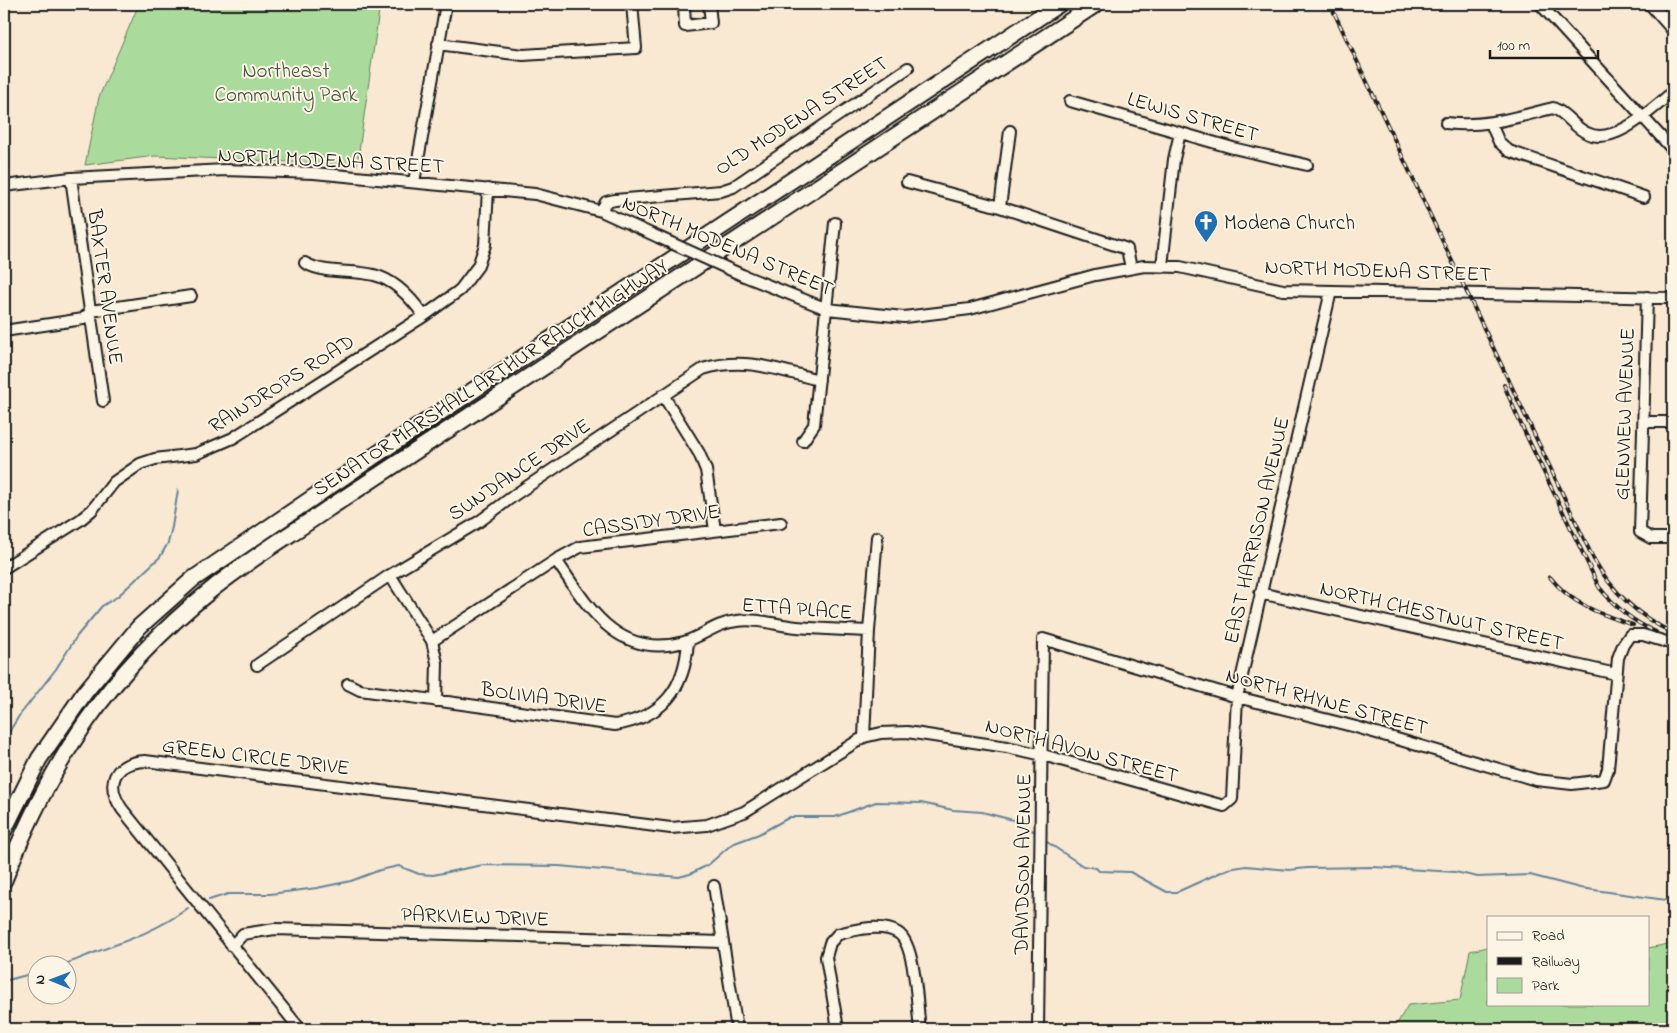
<svg xmlns="http://www.w3.org/2000/svg" width="1677" height="1033" viewBox="0 0 1677 1033" font-family="'Indie Flower',sans-serif">
	<style>
		.green { fill: #aadb9c; stroke: #637c5c }
		.lines { fill: none; stroke-linecap: round; stroke-linejoin: round }
		.stream { stroke: #63849c; stroke-width: 2 }
		.minor-casing { stroke: #1c1c1c; stroke-width: 14 }
		.major-casing { stroke: #1c1c1c; stroke-width: 16 }
		.highway-casing { stroke: #1c1c1c; stroke-width: 19 }
		.minor { stroke: #fcf5e5; stroke-width: 10 }
		.major { stroke: #fcf5e5; stroke-width: 12 }
		.highway { stroke: #fcf5e5; stroke-width: 15 }
		.rail-casing { stroke: #1c1c1c; stroke-width: 4 }
		.rail { stroke: #fcf5e5; stroke-width: 2; stroke-dasharray: 5.5; stroke-linecap: butt }
		.minor-bridge-casing { stroke: #1c1c1c; stroke-width: 14; stroke-linecap: butt }
		.minor-bridge { stroke: #fcf5e5; stroke-width: 10 }
		.labels { text-anchor: middle; stroke-width: 4; stroke-linejoin: round; paint-order: stroke }
		.park-label { font-size: 21px; fill: #475542; stroke: #fcf5e5 }
		.street-label { font-size: 21px; fill: #1c1c1c; stroke: #fcf5e5 }
		.poi-label { font-size: 21px; fill: #1c1c1c; stroke: #fcf5e5; text-anchor: start }
	</style>
	<rect width="100%" height="100%" fill="#fae9d2"/>
	<filter id="ink" filterUnits="userSpaceOnUse"><feTurbulence type="fractalNoise" baseFrequency=".02" numOctaves="2"/><feDisplacementMap in="SourceGraphic" scale="10" xChannelSelector="R" yChannelSelector="G"/><feConvolveMatrix kernelMatrix="1 2 1 2 8 2 1 2 1" color-interpolation-filters="sRGB"/></filter>
	<g filter="url(#ink)">
		<path class="green" d="M139,4h241l-23,161 -202,-9 -70,9 14,-68z
			M1673,943v86h-279l14,-24 52,-5 10,-49 18,-4v57h160v-56z"/>
		<g class="lines">
			<path class="stream" d="M4,740l15,-24 37,-47 21,-33 25,-30 15,-9 43,-40 8,-14 4,-16 6,-37
				M1047,842l36,24 13,2 3,3 31,1 37,20h10l51,-23 18,-3 43,4 18,-2 66,-1 82,5 23,5 52,-2 50,13 93,13
				M209,900l19,-6h42l47,-6 34,-7 29,-11 19,-4 20,8 14,1 50,-10 76,1 120,11 11,-3 18,-9 24,-21 27,-10 31,-17h45l41,-15 45,1 32,7 29,2 31,8 24,13
				M56,966c13,-2 27,-9 40,-14 33,-12 64,-23 92,-44
				M4,981l34,-9"/>
			<g class="minor-casing">
				<path id="minor" d="M684,4l1,22 26,-3 -2,-19
					M1540,4l133,146
					M438,44l85,11 113,-7 -4,-44
					M1070,101l163,47 74,17
					M1446,123c38,5 71,-6 107,-15 14,5 20,19 34,25 27,14 66,-25 86,-41
					M1491,124l8,18 10,9 135,46
					M71,178l32,223
					M414,182l32,-178
					M907,182l93,25 127,42 4,19
					M4,186l67,-8 154,-8 89,3 221,21 66,17 57,26
					M1000,207l10,-76
					M601,211l5,-9 9,-2 106,-9 12,-4 175,-119
					M305,263c21,12 46,6 69,12 21,5 38,24 50,41
					M1162,266l12,-107 6,-26
					M742,275l85,34 77,8 66,-8 125,-34 49,-9 36,1 103,23 390,8
					M1647,297l-7,235 11,6h22
					M4,331l79,-12 8,-8 100,-15
					M663,395l36,58 7,17 9,60
					M1644,422h29
					M803,441l11,-16 21,-202
					M556,560c32,47 61,100 128,82 19,-6 32,-19 53,-21 20,-3 39,4 60,6 24,2 48,3 72,4
					M4,568l76,-48 12,-10 22,-28 26,-18 15,-5 41,-5 37,-16 191,-122 36,-26 18,-24 7,-21 3,-56
					M390,575l42,66 5,22 -1,38
					M1260,593l356,81
					M432,641l124,-81 24,-13 201,-24
					M257,665l133,-90 90,-54 36,-27 187,-125c42,-13 75,1 116,11
					M348,684l12,6 255,35c48,-8 70,-36 73,-84
					M864,737l5,-106 8,-94
					M714,886l23,143
					M232,946l11,-12 32,-5 447,13
					M300,1029l-178,-220c-17,-25 -9,-46 23,-48l526,67 36,-3 37,-13 120,-75 17,-4 26,-1 100,15 36,8 181,51 8,-7 5,-102 94,-406
					M838,1029l-12,-72 4,-14 8,-9c17,-4 43,-11 60,-1 18,11 19,76 22,96
					M1038,1029l5,-390 194,58 119,30 180,53 36,4 32,-4 4,-11 10,-111 5,-13 7,-10h13l30,9"/>
			</g>
			<g class="major-casing">
				<path id="major" d="M1651,4l22,25"/>
			</g>
			<g class="highway-casing">
				<path id="highway" d="M4,830l35,-71 46,-67 54,-65 54,-48 196,-133 670,-442
					M4,880c48,-121 104,-207 207,-290 37,-30 79,-55 118,-82l767,-504"/>
			</g>
			<use href="#minor" class="minor"/>
			<use href="#major" class="major"/>
			<use href="#highway" class="highway"/>
			<g class="rail-casing">
				<path id="rail" d="M1330,4l263,554c19,34 44,58 80,75
					M1504,385l14,33 81,169c17,21 33,34 57,45
					M1550,577c22,28 51,37 83,48"/>
			</g>
			<use href="#rail" class="rail"/>
			<g class="minor-bridge-casing">
				<path id="minor-bridge" d="M658,237l84,38"/>
			</g>
			<use href="#minor-bridge" class="minor-bridge"/>
		</g>
	</g>
	<defs>
		<g id="church-pin" transform="scale(1.25)"><path d="M0 17L-7.5 6A9.5 9.5 0 1 1 7.5 6Z" fill="#1f6fb2" stroke="#fcf5e5"/><path d="M-1.2-6h2.4v3.5h3.3v2.4h-3.3V6h-2.4V-.1h-3.3v-2.4h3.3Z" fill="#fff"/></g>
	</defs>
	<g fill-rule="evenodd">
		<use href="#church-pin" x="1206" y="222"/>
	</g>
	<g class="labels">
		<g class="park-label">
			<text x="286" y="77">Northeast<tspan x="286" dy="24">Community Park</tspan></text>
		</g>
		<g class="street-label">
			<text transform="translate(801 115) rotate(-33)" y="7">OLD MODENA STREET</text>
			<text transform="translate(1193 116) rotate(16)" y="7">LEWIS STREET</text>
			<text transform="translate(331 160) rotate(3)" y="7">NORTH MODENA STREET</text>
			<text transform="translate(728 245) rotate(23)" y="7">NORTH MODENA STREET</text>
			<text transform="translate(1378 270) rotate(2)" y="7">NORTH MODENA STREET</text>
			<text transform="translate(106 287) rotate(82)" y="7">BAXTER AVENUE</text>
			<text transform="translate(490 377) rotate(-33)" y="7">SENATOR MARSHALL ARTHUR RAUCH HIGHWAY</text>
			<text transform="translate(281 383) rotate(-32)" y="7">RAINDROPS ROAD</text>
			<text transform="translate(1624 414) rotate(-88)" y="7">GLENVIEW AVENUE</text>
			<text transform="translate(519 469) rotate(-34)" y="7">SUNDANCE DRIVE</text>
			<text transform="translate(651 520) rotate(-8)" y="7">CASSIDY DRIVE</text>
			<text transform="translate(1256 530) rotate(-77)" y="7">EAST HARRISON AVENUE</text>
			<text transform="translate(797 608) rotate(4)" y="7">ETTA PLACE</text>
			<text transform="translate(1442 615) rotate(13)" y="7">NORTH CHESTNUT STREET</text>
			<text transform="translate(544 697) rotate(8)" y="7">BOLIVIA DRIVE</text>
			<text transform="translate(1327 701) rotate(15)" y="7">NORTH RHYNE STREET</text>
			<text transform="translate(1082 750) rotate(15)" y="7">NORTH AVON STREET</text>
			<text transform="translate(256 756) rotate(7)" y="7">GREEN CIRCLE DRIVE</text>
			<text transform="translate(1022 864) rotate(-89)" y="7">DAVIDSON AVENUE</text>
			<text transform="translate(475 916) rotate(2)" y="7">PARKVIEW DRIVE</text>
		</g>
		<g class="poi-label">
			<text x="1224" y="229">Modena Church</text>
		</g>
	</g>
	<rect width="1677" height="1033" fill="none" stroke="#fcf5e5" stroke-width="20"/>
	<rect x="10" y="10" width="1657" height="1013" fill="none" stroke="#1c1c1c" stroke-width="2" filter="url(#ink)"/>
	<rect x="1487" y="916" width="162" height="90" fill="#fcf5e5" stroke="#a29e95"/>
	<rect x="1497" y="932" width="25" height="8" fill="#fcf5e5" stroke="#a29e95"/>
	<text x="1532" y="940" font-size="15" fill="#1c1c1c">Road</text>
	<rect x="1497" y="957" width="25" height="8" fill="#1c1c1c" stroke="#a29e95"/>
	<text x="1532" y="966" font-size="15" fill="#1c1c1c">Railway</text>
	<rect x="1497" y="978" width="25" height="15" fill="#aadb9c" stroke="#a29e95"/>
	<text x="1532" y="990" font-size="15" fill="#1c1c1c">Park</text>
	<g transform="translate(52 980) rotate(271)"><circle r="24" fill="#fcf5e5" stroke="#a29e95"/>
	<path d="M0-4L9 19L0 12L-9 19Z" fill="#1f6fb2"/>
	<text y="-8" font-size="14" font-weight="bold" text-anchor="middle" fill="#1c1c1c">N</text>
	</g>
	<path d="M1490 50v8h108v-8" fill="none" stroke="#1c1c1c" stroke-width="2.5"/>
	<text x="1497" y="50" font-size="15" fill="#1c1c1c" stroke="#fcf5e5" stroke-width="4" paint-order="stroke">100 m</text>
</svg>
